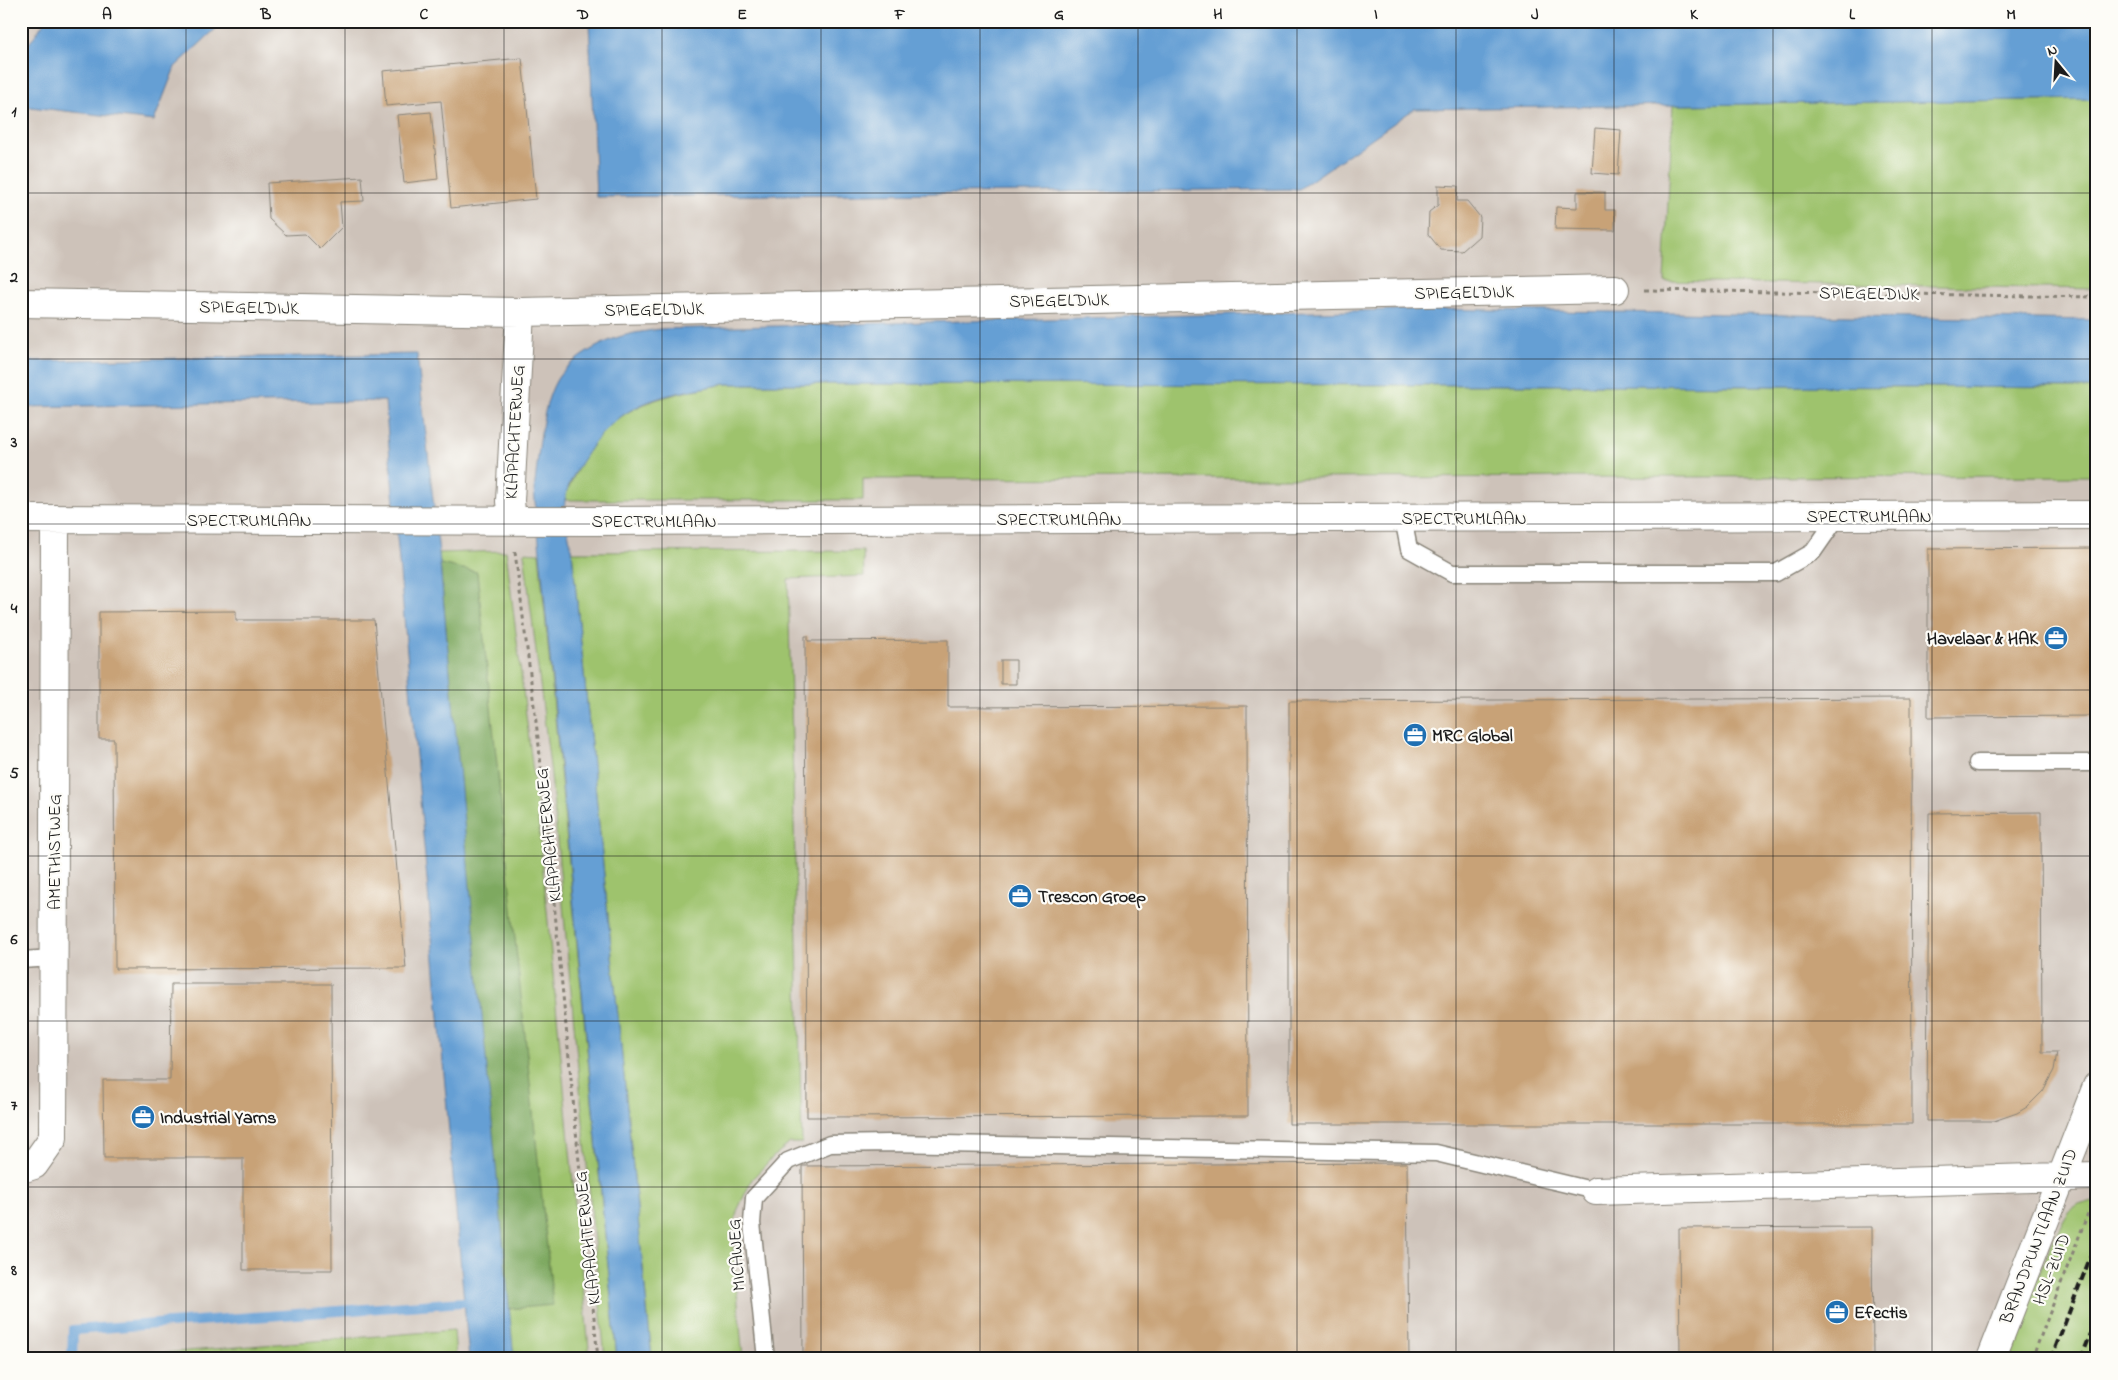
<svg xmlns="http://www.w3.org/2000/svg" width="2118" height="1380" viewBox="0 0 2118 1380" font-family="'Indie Flower',sans-serif">
	<style>
		.industrial { fill: #cdc2b9 }
		.green { fill: #9ec36d; stroke: #5d7044 }
		.forest { fill: #7ea960; stroke: #4d623e }
		.water { fill: #659fd4; stroke: #405e78 }
		.lines { fill: none; stroke-linecap: round; stroke-linejoin: round }
		.stream { stroke: #659fd4; stroke-width: 10 }
		.building { fill: #c8a277 }
		.service-casing { stroke: #888378; stroke-width: 19 }
		.minor-casing { stroke: #888378; stroke-width: 30 }
		.path { stroke: #888378; stroke-width: 3; stroke-dasharray: 4 4; stroke-linecap: butt }
		.service { stroke: #fff; stroke-width: 16 }
		.minor { stroke: #fff; stroke-width: 28 }
		.rail { stroke: #1c1c1c; stroke-width: 4; stroke-dasharray: 8 4; stroke-linecap: butt }
		.grid { fill: none; stroke: #1c1c1c; stroke-width: 1; stroke-opacity: 0.55 }
		.labels { text-anchor: middle; stroke-width: 4.5; stroke-linejoin: round; paint-order: stroke }
		.street-label { font-size: 18px; fill: #1c1c1c; stroke: #fdfcf7 }
		.poi-label { font-size: 18px; font-weight: bold; fill: #1c1c1c; stroke: #fdfcf7; text-anchor: start }
		.neatline { fill: none; stroke: #1c1c1c; stroke-width: 2 }
		.grid-label { font-size: 16px; text-anchor: middle; font-weight: bold; fill: #1c1c1c }
	</style>
	<rect width="100%" height="100%" fill="#fdfcf7"/>
	<filter id="ink" filterUnits="userSpaceOnUse"><feTurbulence type="fractalNoise" baseFrequency=".02" numOctaves="2"/><feDisplacementMap in="SourceGraphic" scale="10" xChannelSelector="R" yChannelSelector="G"/><feConvolveMatrix kernelMatrix="1 2 1 2 8 2 1 2 1" color-interpolation-filters="sRGB"/></filter>
	<filter id="wash" filterUnits="userSpaceOnUse"><feTurbulence type="fractalNoise" baseFrequency=".0096" numOctaves="4" result="noise"/><feDisplacementMap in="SourceGraphic" scale="20" xChannelSelector="R" yChannelSelector="G"/><feGaussianBlur stdDeviation="1.12" result="paint"/><feColorMatrix in="noise" values="0 0 0 0 0 0 0 0 0 0 0 0 0 0 0 0 0 1.4 0 .05"/><feComposite in="paint" operator="in"/></filter>
	<g filter="url(#wash)">
		<rect width="100%" height="100%" fill="#f3ead3"/>
		<path class="industrial" d="M21,21h2076v1338h-2076z"/>
		<path class="green" d="M2097,99v190l-433,-8 9,-176z
			M726,384l873,1 498,3v88l-1234,3v21h-299c34,-90 74,-100 162,-116z
			M506,551l30,246 54,562h-76l-6,-50 -69,-756z
			M863,551l1,25 -76,3 14,564h-12l-16,13 -22,23 -15,32 -5,26 11,122h-91l-80,-807z
			M524,552l15,1 78,806h-12l-54,-584z
			M2097,1200v159h-91l44,-112 14,-27 5,-8 10,-7z
			M454,1330l2,29h-357v-1z"/>
		<path class="forest" d="M440,564l37,8 76,733 -45,4z"/>
		<path class="water" d="M45,21h179l-49,46 -21,54 -133,-15v-51z
			M589,21h1508v78l-683,10 -115,80 -703,8z
			M1429,309l668,11v68l-498,-3 -873,-1c-63,11 -105,15 -142,74 -8,12 -17,27 -19,42 -2,11 5,40 7,52l80,807h-35l-83,-869c5,-33 6,-80 22,-109 11,-20 48,-41 70,-46 11,-3 23,-4 34,-6z
			M417,354l22,199 75,806h-45l-84,-958 -364,6v-46z"/>
		<g class="lines">
			<path class="stream" d="M72,1359l1,-29 390,-28"/>
		</g>
		<g id="blocks">
			<path class="building" d="M522,58l14,141 -85,9 -10,-107 -55,5 -3,-35z
				M431,112l7,67 -34,4 -7,-68z
				M1595,128l26,2 -3,45 -26,-2z
				M362,177l2,24 -24,1 2,25 -22,22 -15,-15 -19,1 -17,-16 -2,-36z
				M1438,185l20,1 -1,15h10l13,16 -1,19 -17,15 -21,-1 -13,-16 1,-22 9,-7z
				M1577,192h28v18h10v20l-60,-1 1,-22 21,1z
				M2097,548v168l-169,1v-168z
				M236,611v9h138l32,348 -291,1 -1,-230h-15v-127z
				M805,636h3v5l140,-1v67l299,-1 1,410 -441,1z
				M1001,660h15v24h-15z
				M1911,698l1,426h-623v-423z
				M2041,812l1,240h15l-3,18 -11,21 -16,16 -10,6 -23,8h-67l2,-308z
				M171,984h160l1,286h-89v-112h-139l-1,-78h67z
				M1407,1163l2,196h-606l-1,-193z
				M1872,1227l1,132h-193l-1,-131z"/>
		</g>
	</g>
	<g filter="url(#ink)">
		<use href="#blocks" fill-opacity="0" stroke="#888378" stroke-width="1"/>
		<g class="lines">
			<g class="service-casing">
				<path id="service" d="M1403,518l6,31 43,24h324l37,-21 25,-36
					M1977,763h120
					M21,960l33,-2
					M766,1359l-14,-136 2,-25 34,-37 42,-17 59,-1 547,10 160,38"/>
			</g>
			<g class="minor-casing">
				<path id="minor" d="M21,303l499,9 1095,-23
					M21,519l569,2 1507,-6
					M512,521l-2,-20 10,-189
					M21,1169l13,-4 19,-27 2,-619
					M1596,1191l501,-15
					M1991,1359l106,-273"/>
			</g>
			<path class="path" d="M1645,290l452,7
				M515,552l24,194 59,613
				M2032,1359l58,-151"/>
			<use href="#service" class="service"/>
			<use href="#minor" class="minor"/>
			<path class="rail" d="M2051,1359l46,-119
				M2081,1359l16,-41"/>
		</g>
	</g>
	<path class="grid" d="M186,21v1338M345,21v1338M504,21v1338M662,21v1338M821,21v1338M980,21v1338M1138,21v1338M1297,21v1338M1456,21v1338M1614,21v1338M1773,21v1338M1932,21v1338M21,193h2076M21,359h2076M21,524h2076M21,690h2076M21,856h2076M21,1021h2076M21,1187h2076"/>
	<defs>
		<g id="office-disc" transform="scale(1.25)"><circle r="9.5" fill="#1f6fb2" stroke="#fdfcf7"/><path d="M-6-3h4V-5.5h4V-3h4V5H-6ZM-1-4.5V-3h2v-1.5ZM-6 0V1H6V0Z" fill="#fff"/></g>
	</defs>
	<g fill-rule="evenodd">
		<use href="#office-disc" x="2056" y="638"/>
		<use href="#office-disc" x="1415" y="735"/>
		<use href="#office-disc" x="1020" y="896"/>
		<use href="#office-disc" x="143" y="1117"/>
		<use href="#office-disc" x="1837" y="1312"/>
	</g>
	<g class="labels">
		<g class="street-label">
			<text transform="translate(1464 292) rotate(-1)" y="6">SPIEGELDIJK</text>
			<text transform="translate(1869 293) rotate(1)" y="6">SPIEGELDIJK</text>
			<text transform="translate(1059 300) rotate(-1)" y="6">SPIEGELDIJK</text>
			<text transform="translate(249 307) rotate(1)" y="6">SPIEGELDIJK</text>
			<text transform="translate(654 309) rotate(-1)" y="6">SPIEGELDIJK</text>
			<text transform="translate(514 432) rotate(-87)" y="6">KLAPACHTERWEG</text>
			<text x="1869" y="522">SPECTRUMLAAN</text>
			<text x="1464" y="524">SPECTRUMLAAN</text>
			<text x="1059" y="525">SPECTRUMLAAN</text>
			<text x="249" y="526">SPECTRUMLAAN</text>
			<text x="654" y="527">SPECTRUMLAAN</text>
			<text transform="translate(548 835) rotate(-96)" y="6">KLAPACHTERWEG</text>
			<text transform="translate(54 852) rotate(-90)" y="6">AMETHISTWEG</text>
			<text transform="translate(2038 1236) rotate(-69)" y="6">BRANDPUNTLAAN ZUID</text>
			<text transform="translate(587 1238) rotate(-96)" y="6">KLAPACHTERWEG</text>
			<text transform="translate(736 1255) rotate(-94)" y="6">MICAWEG</text>
			<text transform="translate(2051 1269) rotate(-69)" y="6">HSL-ZUID</text>
		</g>
		<g class="poi-label">
			<text x="2038" y="644" text-anchor="end">Havelaar &amp; HAK</text>
			<text x="1432" y="741">MRC Global</text>
			<text x="1038" y="902">Trescon Groep</text>
			<text x="160" y="1123">Industrial Yarns</text>
			<text x="1854" y="1318">Efectis</text>
		</g>
	</g>
	<rect width="2118" height="1380" fill="none" stroke="#fdfcf7" stroke-width="55"/>
	<g transform="translate(2056 62) rotate(342)" stroke="#fdfcf7" stroke-width="4" paint-order="stroke">
	<path d="M0-4L9 19L0 12L-9 19Z" fill="#1c1c1c"/>
	<text y="-8" font-size="14" font-weight="bold" text-anchor="middle" fill="#1c1c1c">N</text>
	</g>
	<rect x="28" y="28" width="2062" height="1324" class="neatline"/>
	<g class="grid-label">
		<text x="107" y="19">A</text>
		<text x="266" y="19">B</text>
		<text x="424" y="19">C</text>
		<text x="583" y="19">D</text>
		<text x="742" y="19">E</text>
		<text x="900" y="19">F</text>
		<text x="1059" y="19">G</text>
		<text x="1218" y="19">H</text>
		<text x="1376" y="19">I</text>
		<text x="1535" y="19">J</text>
		<text x="1694" y="19">K</text>
		<text x="1852" y="19">L</text>
		<text x="2011" y="19">M</text>
		<text x="14" y="116">1</text>
		<text x="14" y="282">2</text>
		<text x="14" y="447">3</text>
		<text x="14" y="613">4</text>
		<text x="14" y="778">5</text>
		<text x="14" y="944">6</text>
		<text x="14" y="1110">7</text>
		<text x="14" y="1275">8</text>
	</g>
</svg>
